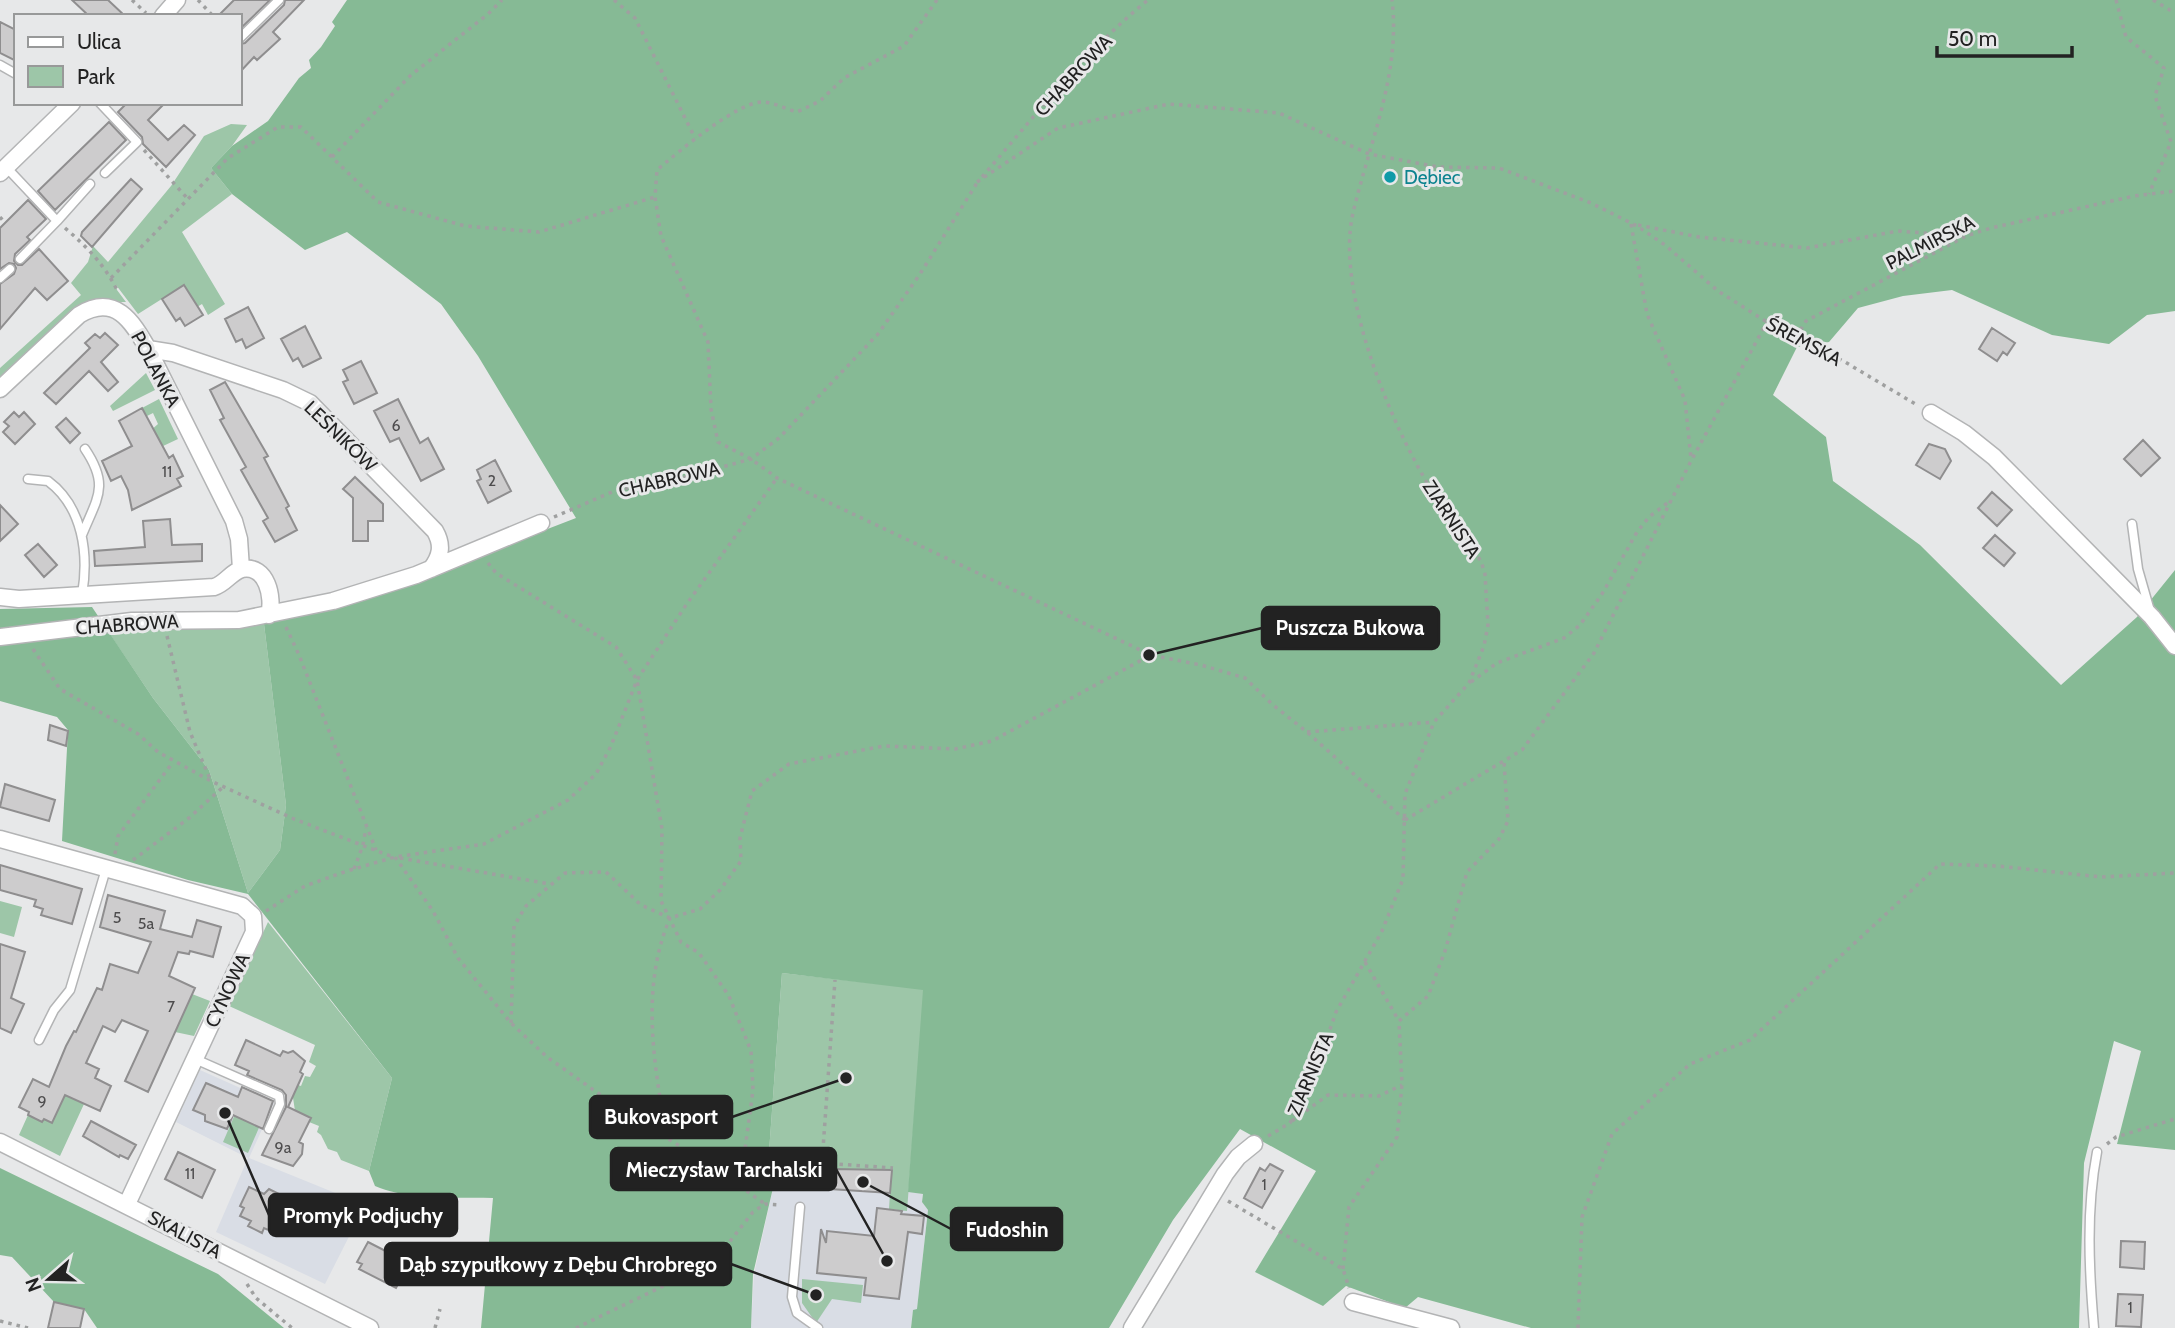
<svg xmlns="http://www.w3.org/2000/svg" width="2175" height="1328" viewBox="0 0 2175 1328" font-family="Cabin,sans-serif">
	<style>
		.built { fill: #d9dde5 }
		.green { fill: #9dc6a8 }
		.forest { fill: #86ba95 }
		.building { fill: #cdcccd; stroke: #8f8e8f; stroke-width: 2 }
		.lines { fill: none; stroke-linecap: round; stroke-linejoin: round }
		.service-casing { stroke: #b3b4b5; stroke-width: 11 }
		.minor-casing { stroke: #b3b4b5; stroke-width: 19 }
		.path { stroke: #9fa0a0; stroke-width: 3.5; stroke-dasharray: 3.5 5; stroke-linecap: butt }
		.service { stroke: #fff; stroke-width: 8 }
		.minor { stroke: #fff; stroke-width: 16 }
		.culture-dot { fill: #0f9aa8; stroke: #e7e8e9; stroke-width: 2.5 }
		.labels { text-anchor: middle; stroke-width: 6; stroke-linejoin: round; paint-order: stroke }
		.number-label { font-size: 16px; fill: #4d4c4d }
		.street-label { font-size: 19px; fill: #222; stroke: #e7e8e9 }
		.culture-label { font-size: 19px; fill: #0d838f; stroke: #e7e8e9; text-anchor: start }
		.leader { fill: none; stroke: #222; stroke-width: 2.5 }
		.callout-dot { fill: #222; stroke: #e7e8e9; stroke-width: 2.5 }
		.callout { fill: #222; stroke: #222; stroke-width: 2.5 }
		.callout-label { font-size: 21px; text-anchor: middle; font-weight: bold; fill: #fff }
	</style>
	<rect width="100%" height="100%" fill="#e7e8e9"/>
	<path class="built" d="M200,1070l74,33 -25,55 116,47 -40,79 -109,-52 32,-74 -72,-36z
		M768,1166l155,28 -1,8 6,8 -11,100h-4l-2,18h-160l3,-54 22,-99z"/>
	<path class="green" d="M231,124l16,1 -15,21 -21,22 21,26 -50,38 43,72 -17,11 -6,-11 -5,3 -13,-22 -46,29 -22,-29 1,5 9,12h-16l-11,5 -99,82v-21l81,-73 -10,-12 17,-21 5,-16 15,16 63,-76 33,-50z
		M146,373l9,17 -42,21 -3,-5z
		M159,399l19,40 -49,23 -6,-12 9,-3 26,-23 -5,-11 -6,3 -5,-8z
		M264,624l22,181 -6,45 -32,43 -39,-123 -56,-72 -48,-71z
		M0,901l22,6 -8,30 -14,-4z
		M268,922l124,156 -23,93 -28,-11 -4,-8 -9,-3 -7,-14 -4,-3 2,-6 -10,-4 1,-5 -15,-6 -3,-20 3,-7 6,2 4,-10 5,1 6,-11 -7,-4 6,-17 -86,-39z
		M782,973l142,16 -17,222 -18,-2 1,-16 -106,-9 -16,-18z
		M192,994l18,7 -16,35 -19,-4z
		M65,1095l19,9 -24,52 -41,-21 9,-20 14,7 2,-3 8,3z
		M236,1112l25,11 -13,30 -25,-11z
		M802,1279l61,6 -2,18 -29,-4 -16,24 -14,-20z"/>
	<path class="forest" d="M347,0h1828v311l-28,4 -38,29 -57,-9 -100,-45 -49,6 -45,12 -29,34 -32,5 -24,48 53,42 7,44 87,64 141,140 76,-68 38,-47v580l-58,-6 24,-93 -27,-10 -30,122 -5,165h-548l-113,-31 -13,11 -59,-22 -23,20 -68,-34 61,-101 -76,-42 -67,91 -64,108h-198l2,-18 4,-1 11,-99 -6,-8 1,-8 -15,-2 15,-202 -141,-17 -14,193 8,9 -23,99 -2,54h-270l12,-130c-37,-1 -83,3 -118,-12l-6,-15 23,-93 -144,-184 -60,-14 -126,-39 6,-111 -11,-13 -57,-16v-92l92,-2 61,91 56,72 39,123 32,-43 6,-45 -22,-181 177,-54 135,-52 -98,-162 -37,-52 -94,-72 -42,18 -73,-56 -21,-26 21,-22 36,-25 31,-43 12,-10 -2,-8 12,-13 14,-21 -3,-4z
		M0,1168l218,106 66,54h-187l-13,-19 -30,-7 -42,-45 -12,-2z"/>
	<path class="building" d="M72,0h36l17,16h-36z
		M234,0h36l-30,29v-13h-22z
		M285,0h19l-31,32 7,7 -23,21 -3,-3 -14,15v-28l5,-1 39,-38z
		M0,22l16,8v31l-16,-8z
		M127,103h38l-17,17 20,20 16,-15 11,10 -29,32 -23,-23 -1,-7 -24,-25z
		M109,122l17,18 -71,70 -17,-19z
		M131,179l11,10 -50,58 -11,-11 1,-4z
		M28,200l18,19 -19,18 3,3 -15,14 -1,7 4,4h4l17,-16 29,32 -21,19 -12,-12 -35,41v-45l14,-10 2,-6 -2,-4 -5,-1 -9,6v-41z
		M184,285l19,30 -18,11 -5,-8 -4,3 -14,-22z
		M248,307l16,31 -18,10 -4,-9 -6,3 -11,-23z
		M305,326l16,32 -18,9 -5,-9 -5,3 -12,-22z
		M1992,328l23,15 -8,12 -4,-3 -6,9 -18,-12z
		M105,333l13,12 -17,17 17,20 -10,9 -19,-20 -33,33 -12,-11 46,-45 -5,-5 10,-9 5,4z
		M361,361l16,32 -23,11 -11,-22 5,-2 -5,-10z
		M225,382l43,74 -4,2 25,48 -3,2 11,22 -22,12 -12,-21 5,-3 -27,-48 5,-3 -26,-47 4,-2 -14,-28z
		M398,399l22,44 8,-5 16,31 -23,12 -22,-43 -9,4 -16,-31z
		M142,408l27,50 4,-3 10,21 -6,3 4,7 -49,24 -4,-20 -7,-14 -10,5 -9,-20 30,-15 -13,-25z
		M14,412l5,5 5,-5 11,12 -20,20 -12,-12 6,-6 -5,-4z
		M66,418l14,15 -10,10 -14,-16z
		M2143,440l17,18 -19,18 -17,-17z
		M1929,444l16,5 6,12 -11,18 -24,-14z
		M495,460l16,31 -23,12 -11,-22 4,-2 -4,-9z
		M355,477l28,27v17h-15v20h-15v-43l-10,-9z
		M1992,492l20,18 -15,16 -19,-18z
		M0,505l18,19 -18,17z
		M170,519l2,26 30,-1v17l-107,5 -1,-15 51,-4 -2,-26z
		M1995,535l20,18 -11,13 -21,-18z
		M38,544l19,21 -13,12 -19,-22z
		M50,725l18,6 -2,15 -18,-6z
		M5,784l50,16 -6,21 -49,-14z
		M0,865l82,24 -10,35 -31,-9 2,-6 -9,-3 2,-6 -36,-10z
		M108,895l57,16 -5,18 32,8 5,-17 24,7 -8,30 -23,-6 -1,3 -11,-2 -9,24 26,12 -47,104 -23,-11 23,-50 -26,-11 -7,12 -12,-6 -17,37 13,6 -4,9 16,8 -11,25 -35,-16 -13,28 -8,-4 -2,3 -14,-7 1,-3 -10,-5 14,-28 16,8 17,-41 8,-15 2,1 21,-44 5,2 8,-26 28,9 13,-31 -51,-15z
		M0,944l25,8 -14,46 13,6 -13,29 -11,-5z
		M246,1040l34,16 3,-5 5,2 5,-2 12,10 -5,11 3,2 -15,33 23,11 -12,24 4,2 -1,10 -9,12 -31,-11 24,-48v-12l-4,-5 -35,-15 2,-4 -14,-6z
		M206,1083l32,14 4,-10 31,14 -10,28 -30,-14 -6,14 -22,-8v-6l-12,-5z
		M91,1121l45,24 -8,14 -8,-4 -1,2 -36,-21z
		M178,1152l37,18 -13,28 -37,-19z
		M1270,1164l13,7 -21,37 -18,-10 16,-30 5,3z
		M832,1169l60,1 -2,23 -60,-4z
		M249,1187l15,7 5,-5 22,11 -16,33 -11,-5 -2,5 -14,-7 3,-5 -11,-5 4,-8 -4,-2z
		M877,1208l25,3 -1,3 23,2 -2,18 -14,-2 -9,67 -35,-4 2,-17 -49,-5 4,-44 5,14 1,-12 47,5z
		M2121,1241l24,1 -1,27 -24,-2z
		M368,1242l41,21 -13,25 -37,-19 3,-5 -5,-2z
		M2118,1294l25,1 -2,32 -25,-1z
		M54,1302l30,7 -4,19h-32z"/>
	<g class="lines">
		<g class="service-casing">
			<path id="service" d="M240,38l39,-38
				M0,65l16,9
				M100,103l37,39 -32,31
				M6,167l51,54 -37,38
				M57,221l33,-37
				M0,278l10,-9
				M28,479l20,2c35,26 41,73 34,114
				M2132,524l6,45 12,42
				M82,535c15,-37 28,-49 3,-86
				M39,1040l15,-30 16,-20 36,-121
				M195,1059l84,37 1,8 -11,25
				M800,1207l-8,90 5,16 21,15
				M2094,1328c-5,-58 -8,-118 3,-176"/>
		</g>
		<g class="minor-casing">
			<path id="minor" d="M163,16l14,-16
				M0,173l72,-70
				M148,349l25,4 110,37 27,13 125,128c8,14 6,25 -4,38
				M0,389l79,-74c36,-22 53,6 69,34l86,172 5,18 2,30
				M1931,413l33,20 30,24 158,160 23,29
				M0,597l19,2 195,-12c11,-3 17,-15 28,-18 25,-5 32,29 27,46
				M0,637l132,-16 107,-1 94,-19 83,-26 125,-52
				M0,839l242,67 11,10 1,16 -127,272
				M0,1142l370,186
				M1353,1302l98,26
				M1132,1328l93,-154 13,-17 16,-13"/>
		</g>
		<path class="path" d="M132,0l14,13
			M198,0l15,16
			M614,0l21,18 60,120
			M937,0l-33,46 -60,32 -24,23 -23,11c-11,-3 -22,-9 -33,-10 -25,-2 -87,51 -107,68l-2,27 6,39 47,106 3,67 7,33 33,17 26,19 374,177
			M2116,0l10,37 38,31 -9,28 16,46 -22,52
			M2153,0l22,13
			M144,150l43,48
			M332,157l79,-82 77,-61 14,-14
			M982,177c53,-61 103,-126 166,-177
			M977,182l81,-54 111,-24 110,9 90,41 69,13 61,1 92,35 46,23 28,19 53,46 49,31 78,40 72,43
			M0,217l5,6
			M1631,224l16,90 38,86 6,59
			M1638,225l61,12 108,11 91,-17 68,5
			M65,228c22,19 39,36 52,62
			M111,278l117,-120 50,-31h23l77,75 87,24 74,6 116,-35
			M1796,337l10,-16 160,-85 25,-8 143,-32 41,-5
			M554,517l58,-25 44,-11 30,-4 65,-18 28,-21 99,-104 42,-60 57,-91
			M488,563l8,10 120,74 21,33 25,149 -1,72 20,41 18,11 30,43 22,55 2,39 -13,96
			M286,627l13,28 77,195
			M167,636l23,96 20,47
			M33,649l27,40 78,45 20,18 53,29 83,38 99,38
			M1471,682l26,-19 67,-25 16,-13 22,-31 35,-62 12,-15 21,-16
			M1307,732l127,-10
			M1405,820l117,-70 72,-97 97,-192 76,-139
			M115,854l3,-18 55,-74
			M395,857l38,54 25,47 53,65 36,34 72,51 91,57 55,39
			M400,858l150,26
			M133,860l56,-42 34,-31
			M354,869l9,-24 3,-17
			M266,911l39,-25 42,-15 48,-14 89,-13 84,-44 28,-26 15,-28 26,-66 49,-75 91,-127
			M1365,962l34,59
			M511,1023l3,-97 12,-20 39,-33 41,-1 35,33 29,13 30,-9 20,-19 21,-29 -1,-23 12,-47 37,-27 95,-18 71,3 37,-8 159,-86 50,10 44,13 28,27 34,27 98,88
			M1292,1121l36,-26 51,1 23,-11
			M1268,1136l22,-13 26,-53 20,-58 46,-81 21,-52 2,-85 29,-72 35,-39 15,-37 4,-21 -3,-51 -4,-13c-17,-24 -34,-46 -49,-70 -41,-66 -97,-200 -79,-278 16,-69 48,-140 39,-213
			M667,1138c-13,-72 -27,-151 3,-220
			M2107,1144l9,-7 59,-18
			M806,1161l-9,7 2,12 10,3 12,-10
			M740,1186l31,-17 4,-6 8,-3h25l14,3 13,-183
			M822,1188v-25l71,5
			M1228,1201l115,68 6,19
			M1343,1269l6,-62 48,-70 5,-53 -3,-63 29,-25 17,-45 22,-79 32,-33 9,-18 -4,-59
			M247,1284l9,14 36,30
			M0,1321l28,7
			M435,1328l5,-19
			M576,1328l127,-61 17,-13 33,-42 12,-8 16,1
			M1578,1328l4,-111 30,-83 78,-70 60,-24 190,-176 58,2 103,11 74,-4"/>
		<use href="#service" class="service"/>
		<use href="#minor" class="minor"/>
	</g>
	<circle class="culture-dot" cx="1390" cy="177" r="7"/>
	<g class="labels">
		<g class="number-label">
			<text x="396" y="431">6</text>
			<text x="167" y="477">11</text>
			<text x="492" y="486">2</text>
			<text x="117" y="923">5</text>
			<text x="146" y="929">5a</text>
			<text x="171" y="1012">7</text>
			<text x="42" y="1107">9</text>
			<text x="283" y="1153">9a</text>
			<text x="190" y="1179">11</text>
			<text x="1264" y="1190">1</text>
			<text x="2130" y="1313">1</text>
		</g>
		<g class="street-label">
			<text transform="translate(1073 75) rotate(-47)" y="7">CHABROWA</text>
			<text transform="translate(1930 242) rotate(-27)" y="7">PALMIRSKA</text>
			<text transform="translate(1804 341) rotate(28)" y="7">ŚREMSKA</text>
			<text transform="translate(156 369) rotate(62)" y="7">POLANKA</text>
			<text transform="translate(341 436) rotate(44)" y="7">LEŚNIKÓW</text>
			<text transform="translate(669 479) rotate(-13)" y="7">CHABROWA</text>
			<text transform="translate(1452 519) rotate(57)" y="7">ZIARNISTA</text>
			<text transform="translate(127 624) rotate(-4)" y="7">CHABROWA</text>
			<text transform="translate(227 990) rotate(-65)" y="7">CYNOWA</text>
			<text transform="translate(1310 1074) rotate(-67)" y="7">ZIARNISTA</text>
			<text transform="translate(185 1234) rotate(28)" y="7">SKALISTA</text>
		</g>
		<g class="culture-label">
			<text x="1404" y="184">Dębiec</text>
		</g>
	</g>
	<path class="leader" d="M1149 655L1262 628M846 1078L732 1117M887 1261L836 1169M225 1113L269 1215M863 1182L951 1229M816 1295L731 1264"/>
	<g class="callout-dot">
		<circle cx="1149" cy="655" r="7"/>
		<circle cx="846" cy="1078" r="7"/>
		<circle cx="887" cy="1261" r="7"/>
		<circle cx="225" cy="1113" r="7"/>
		<circle cx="863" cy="1182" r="7"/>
		<circle cx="816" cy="1295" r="7"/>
	</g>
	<g class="callout">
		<rect x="1262" y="607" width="177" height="42" rx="7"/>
		<rect x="590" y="1096" width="142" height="42" rx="7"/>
		<rect x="611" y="1148" width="225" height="42" rx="7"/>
		<rect x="269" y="1194" width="188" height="42" rx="7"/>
		<rect x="951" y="1208" width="111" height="42" rx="7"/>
		<rect x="385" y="1243" width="346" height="42" rx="7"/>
	</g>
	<g class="callout-label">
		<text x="1350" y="635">Puszcza Bukowa</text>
		<text x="661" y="1124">Bukovasport</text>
		<text x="724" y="1177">Mieczysław Tarchalski</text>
		<text x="363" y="1223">Promyk Podjuchy</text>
		<text x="1007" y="1237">Fudoshin</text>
		<text x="558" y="1272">Dąb szypułkowy z Dębu Chrobrego</text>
	</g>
	<rect x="14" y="14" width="228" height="91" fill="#e7e8e9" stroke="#989999" stroke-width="2"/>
	<rect x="28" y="37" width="35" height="10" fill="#ffffff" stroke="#989999" stroke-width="2"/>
	<text x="77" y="49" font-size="21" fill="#222222">Ulica</text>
	<rect x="28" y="66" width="35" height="21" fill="#9dc6a8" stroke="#989999" stroke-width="2"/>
	<text x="77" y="84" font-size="21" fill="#222222">Park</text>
	<g transform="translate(49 1279) rotate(250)" stroke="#e7e8e9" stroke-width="5" paint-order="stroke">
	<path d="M0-5L12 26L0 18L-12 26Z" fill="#222222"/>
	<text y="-10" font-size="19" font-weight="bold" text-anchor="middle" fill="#222222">N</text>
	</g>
	<path d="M1937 46v10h135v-10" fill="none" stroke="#222222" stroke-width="3.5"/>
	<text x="1948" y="46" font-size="21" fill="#222222" stroke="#e7e8e9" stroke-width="5" paint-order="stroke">50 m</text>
</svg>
